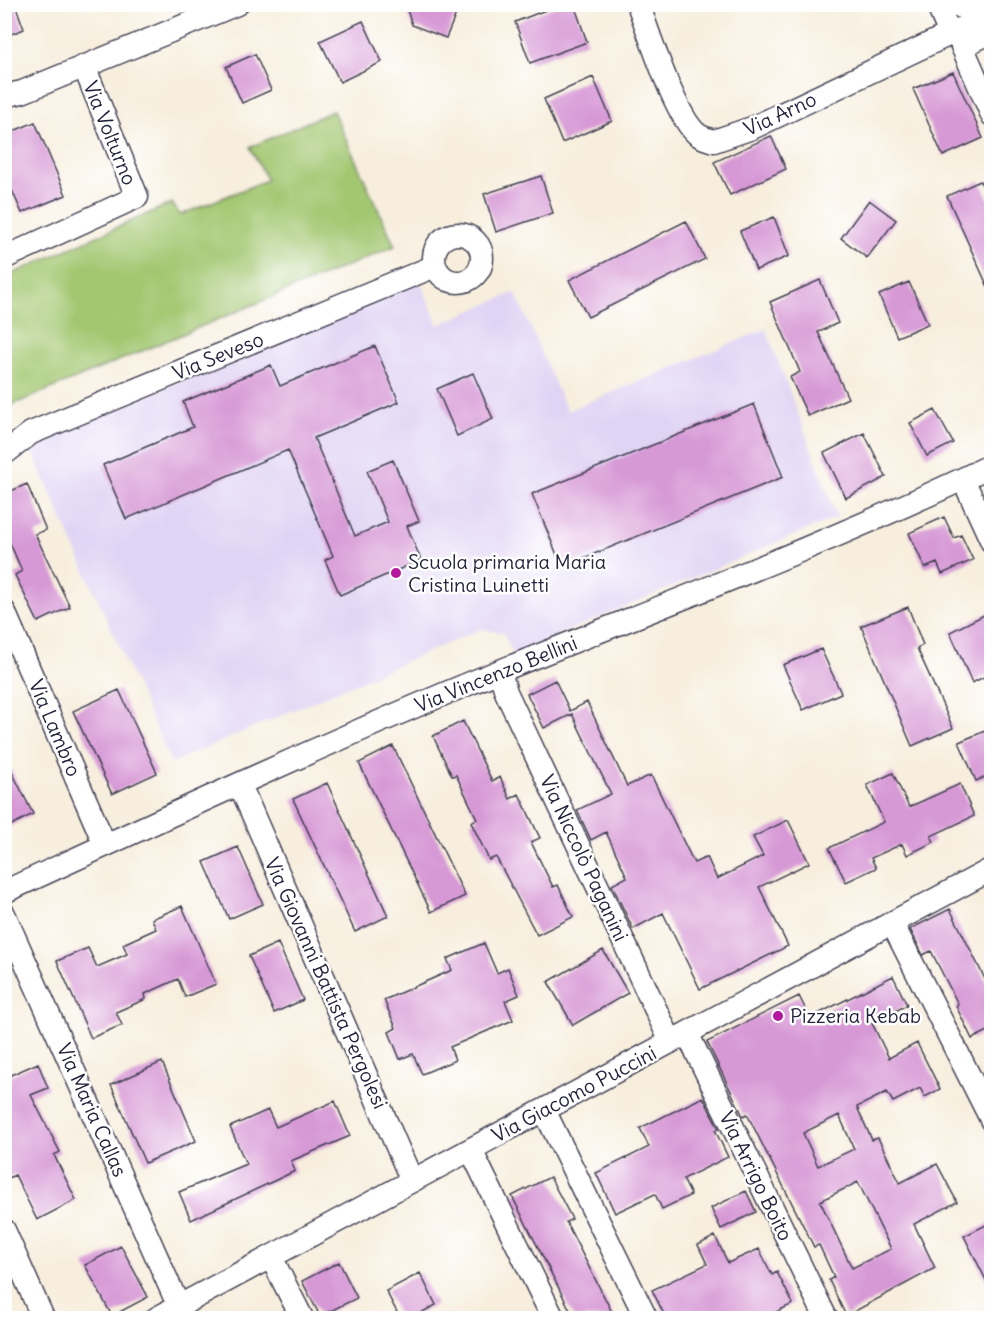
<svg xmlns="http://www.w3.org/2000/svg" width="996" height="1323" viewBox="0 0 996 1323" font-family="Delius,sans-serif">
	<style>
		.built { fill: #e0d4f4 }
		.green { fill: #a3c771; stroke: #627456; stroke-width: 1.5 }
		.building { fill: #d799d6; fill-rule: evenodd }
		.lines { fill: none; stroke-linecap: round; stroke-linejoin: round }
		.street-casing { stroke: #424153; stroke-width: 25 }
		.street { stroke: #fff; stroke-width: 22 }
		.poi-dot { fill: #b5179e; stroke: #fff; stroke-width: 2 }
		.labels { text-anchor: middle; stroke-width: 5; stroke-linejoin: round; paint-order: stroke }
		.street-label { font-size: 20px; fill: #22223b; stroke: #fff }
		.poi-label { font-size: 20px; fill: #22223b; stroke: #fff; text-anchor: start }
	</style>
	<rect width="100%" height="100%" fill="#fff"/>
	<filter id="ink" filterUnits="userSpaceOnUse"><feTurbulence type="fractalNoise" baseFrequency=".0167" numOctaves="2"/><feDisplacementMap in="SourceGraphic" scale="12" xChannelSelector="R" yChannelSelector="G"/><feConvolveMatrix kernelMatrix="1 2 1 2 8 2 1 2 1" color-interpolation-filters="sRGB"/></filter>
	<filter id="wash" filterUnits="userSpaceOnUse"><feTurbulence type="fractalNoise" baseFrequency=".008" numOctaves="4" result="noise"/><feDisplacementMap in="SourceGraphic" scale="24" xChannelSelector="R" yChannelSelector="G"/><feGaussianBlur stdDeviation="1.35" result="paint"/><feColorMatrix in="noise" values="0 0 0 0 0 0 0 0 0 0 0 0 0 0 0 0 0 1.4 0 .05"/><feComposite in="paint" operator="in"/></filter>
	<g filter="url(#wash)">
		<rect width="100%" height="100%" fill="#f7eedd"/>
		<path class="built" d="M420,281l18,44 77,-33 52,119 199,-82 71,188 -324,137 -10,-21 -22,-4 -310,134 -142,-318z"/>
		<path class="green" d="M333,111l62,135 -390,162v-131l167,-74 8,12 87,-35 -17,-33z"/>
		<g id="blocks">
			<path class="building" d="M4,4h11l9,25 -20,8z
				M405,4h55l-14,34 -34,-13z
				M561,4h13l13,38 -57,21 -15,-41z
				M363,21l19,41 -42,20 -20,-41z
				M255,54l16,36 -29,13 -16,-36z
				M953,72l30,66 -40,18 -30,-67z
				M593,77l19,44 -50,22 -18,-44z
				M35,122l31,73 -44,18 -18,-41v-37z
				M771,136l15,33 -56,26 -16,-33z
				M541,176l12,37 -57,19 -12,-38z
				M980,181l12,25v90l-45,-100z
				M869,200l27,20 -29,38 -26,-20z
				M774,217l15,39 -33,14 -16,-39z
				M686,221l19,38 -117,58 -19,-37z
				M820,280l18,43 -20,9 30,66 -40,18 -18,-39 10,-5 -30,-70z
				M909,282l19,42 -31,13 -18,-42z
				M375,346l24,56 -85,36 41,98 33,-14 -21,-51 26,-11 26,61 -12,5 14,34 -81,35 -15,-35 8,-4 -45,-106 -162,69 -23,-54 90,-38 -10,-25 88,-37 9,21z
				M473,373l20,46 -36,17 -20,-47z
				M754,404l29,73 -221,90 -30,-73z
				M935,410l18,33 -26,13 -17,-33z
				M864,433l22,44 -40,21 -22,-45z
				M27,484l19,46 -11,4 35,73 -32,15 -23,-47 7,-4 -18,-42v-35z
				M944,517l10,21 7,-3 12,25 -31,14 -5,-11 -12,5 -16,-35z
				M908,607l15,38 -6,3 36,80 -41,18 -51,-120z
				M992,611v62l-20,10 -22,-51z
				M821,649l20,44 -38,17 -20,-45z
				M555,680l15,31 17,-9 40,84 24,-11 43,88 13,-6 10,22 46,-23 -10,-19 35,-17 21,43 -50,24 29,59 -88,43 -37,-76 -30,16 -21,-44 15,-8 -21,-45 -15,8 -14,-30 34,-16 -39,-80 -28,14 -17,-34z
				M119,690l38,83 -45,21 -39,-83z
				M463,721l29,60 8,-4 10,22 9,-5 21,44 -9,4 22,45 5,-2 15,32 -36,18 -41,-78 -7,3 -18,-38 6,-3 -21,-44 -4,1 -19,-40z
				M992,728v46l-16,7 -17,-39z
				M393,746l72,150 -34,16 -72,-149z
				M4,756l29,58 -29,15z
				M893,773l16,34 51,-23 14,32 -43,20 3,6 -27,13 -5,-11 -31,14 5,10 -30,14 -17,-34 55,-26 -17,-37z
				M327,783l61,133 -33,16 -62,-133z
				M238,847l25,57 -34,15 -25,-57z
				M182,906l34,78 -31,13 -7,-18 -33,15 1,5 -30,13 6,13 -31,13 -34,-77 31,-13 9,19 30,-13 -4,-10 33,-15 -4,-10z
				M950,909l42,84v36l-20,10 -16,-33 2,-2 -27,-53 -8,4 -13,-26z
				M278,943l25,57 -29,13 -25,-57z
				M484,943l13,30 11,-5 11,27 -14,6 8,19 -63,27 5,13 -33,14 -9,-20 -13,5 -11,-27 7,-4 -12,-28 68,-30 -5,-11z
				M603,950l25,43 -55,32 -25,-43z
				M893,976l14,29 -35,18 17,35 28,-15 23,46 -15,8 -5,-9 -27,14 -6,-10 -30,15 15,33 6,-2 22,45 37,-19 20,38 -43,22 21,44 -89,48 -17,-36 5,-3 -15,-32 -5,2 -67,-133 -4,2 -36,-74 92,-46 11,22zM839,1115l15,34 -36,17 -15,-33zM858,1182l33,67 -39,19 -32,-67z
				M162,1062l34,79 -51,22 -34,-78z
				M38,1063l10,25 -17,7 29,57 -6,3 22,45 -39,20 -22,-45 -11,5v-102z
				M703,1097l16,32 -4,1 13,27 -45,22 8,16 -29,14 -7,-15 -40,19 -19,-40 53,-26 -9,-19z
				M335,1101l15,35 -59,25 4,10 -104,49 -12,-28 67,-28 -16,-37 38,-17 8,17z
				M550,1177l22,42 -6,3 49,96h-41l-62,-122z
				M746,1191l10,21 -35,17 -10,-21z
				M992,1222v70l-28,-56z
				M715,1236l13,27 31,-14 13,26 5,-3 16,32 -30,14h-97l-14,-28 55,-26 -9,-19z
				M121,1246l27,51 -36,19 -27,-51z
				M339,1262l18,36 -37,18 -18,-35z
				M420,1273l16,32 -25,13h-11l-14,-27z"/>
		</g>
	</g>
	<g filter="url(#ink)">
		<use href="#blocks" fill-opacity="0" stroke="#424153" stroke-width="1.5"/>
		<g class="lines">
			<g class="street-casing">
				<path id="street" d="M638,4c11,29 37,112 59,130 5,4 11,5 17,7l38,-13 240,-114
					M937,4l13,30
					M956,4l16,9 17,-9
					M992,32l-30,14 30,69
					M4,96l18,-4 215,-88
					M434 258a24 24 0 1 1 48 0a24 24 0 1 1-48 0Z
					M4,258l133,-61 -53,-131
					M4,454l27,-21 404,-167
					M963,479l29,63
					M4,611l101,234
					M500,672l6,20 165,350
					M240,785l172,396
					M4,892c154,-71 308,-143 464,-208 176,-72 353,-136 524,-219
					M4,914l175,393
					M892,923l100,198
					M687,1033l139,285
					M544,1110l102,208
					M471,1150l82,168
					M4,1230l39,88
					M271,1257l31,61
					M157,1318l835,-449"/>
			</g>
			<use href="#street" class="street"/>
		</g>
	</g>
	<g class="poi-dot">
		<circle cx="396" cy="573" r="6"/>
		<circle cx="778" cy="1016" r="6"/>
	</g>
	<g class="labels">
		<g class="street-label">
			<text transform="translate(780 114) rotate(-25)" y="7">Via Arno</text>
			<text transform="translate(110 133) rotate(68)" y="7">Via Volturno</text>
			<text transform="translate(218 356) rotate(-22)" y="7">Via Seveso</text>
			<text transform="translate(496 674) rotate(-22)" y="7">Via Vincenzo Bellini</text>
			<text transform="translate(55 728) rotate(67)" y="7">Via Lambro</text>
			<text transform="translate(584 858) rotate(65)" y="7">Via Niccolò Paganini</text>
			<text transform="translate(326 983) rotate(66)" y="7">Via Giovanni Battista Pergolesi</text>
			<text transform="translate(574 1094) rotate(-28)" y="7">Via Giacomo Puccini</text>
			<text transform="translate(92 1110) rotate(66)" y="7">Via Maria Callas</text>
			<text transform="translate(756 1176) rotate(64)" y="7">Via Arrigo Boito</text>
		</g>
		<g class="poi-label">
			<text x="408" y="569">Scuola primaria Maria<tspan x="408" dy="23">Cristina Luinetti</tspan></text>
			<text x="790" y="1023">Pizzeria Kebab</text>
		</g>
	</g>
	<rect width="996" height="1323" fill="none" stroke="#fff" stroke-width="24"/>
</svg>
